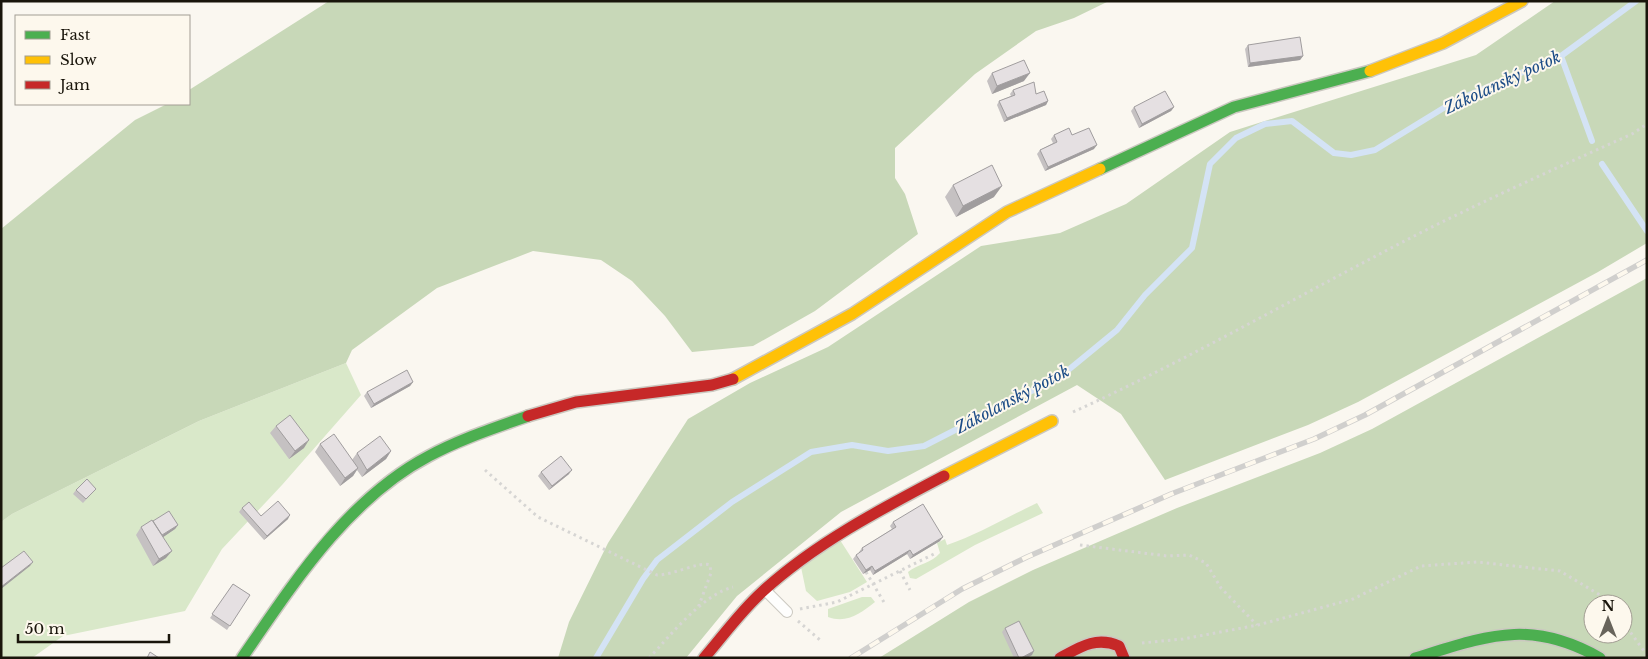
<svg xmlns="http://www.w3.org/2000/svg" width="1648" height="659" viewBox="0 0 1648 659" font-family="'Libre Baskerville',serif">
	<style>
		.green { fill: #d9e8c9 }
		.forest { fill: #c8d8b8; fill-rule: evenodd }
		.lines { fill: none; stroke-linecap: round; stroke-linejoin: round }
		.stream { stroke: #d4e3f5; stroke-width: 6 }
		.lane-casing { stroke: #cbc8c0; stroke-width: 12 }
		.fast-casing { stroke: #cbc8c0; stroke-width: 14 }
		.slow-casing { stroke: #cbc8c0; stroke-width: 14 }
		.jam-casing { stroke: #cbc8c0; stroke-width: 14 }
		.path { stroke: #d6d5d3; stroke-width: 3; stroke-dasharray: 2.5 4; stroke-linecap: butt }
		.lane { stroke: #fefefd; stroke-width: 10 }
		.fast { stroke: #4caf50; stroke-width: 11 }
		.slow { stroke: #ffc107; stroke-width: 11 }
		.jam { stroke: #c62828; stroke-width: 11 }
		.rail-casing { stroke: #d0cfcd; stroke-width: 5.5 }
		.rail { stroke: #fdf8ed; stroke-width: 4; stroke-dasharray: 11; stroke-linecap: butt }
		.wall { fill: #c5c1c2 }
		.shaded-wall { fill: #a09d9e }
		.building { fill: #e5e0e2; stroke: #a09d9e }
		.labels { text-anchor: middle; stroke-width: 4; stroke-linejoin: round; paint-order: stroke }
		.water-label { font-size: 16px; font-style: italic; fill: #1c4c87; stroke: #fdf8ed }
	</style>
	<rect width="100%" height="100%" fill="#faf7f0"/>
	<path class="green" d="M346,363l15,32 -79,90 -60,64 -37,62 -122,25 -31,22h-31v-136l11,-8 187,-93z
		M1037,503l6,10 -68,32 -59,34 -6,-1 -2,-6c10,-8 24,-9 32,-19l-3,-10 8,-4 2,6c30,-10 60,-28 90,-42z
		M840,540l27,42 -17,10 -33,9 -11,-10 -5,-24z
		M862,597h9l4,5c-14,11 -28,22 -47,15v-8z"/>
	<path class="forest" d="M329,1h780l-35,17 -38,13 -61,43 -80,74v30l10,16 13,40 -103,77 -62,35 -61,6 -27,-36 -33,-35 -31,-21 -68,-9 -96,37 -85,62 -6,13 -147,58 -187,93 -11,8v-293l134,-109 32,-16h22v-14z
		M1555,1h92v242l-49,29 -240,130 -50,23 -143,55 -44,-66 -44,-29 -236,127 -104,84 -51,62h-128l11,-36 39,-79 80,-124 62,-36 78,-36 153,-101 79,-13 66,-29 104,-72 246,-77z
		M1647,278v380h-768l90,-56 64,-32 144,-62 143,-55 52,-24zM1593,604h30v30h-30z"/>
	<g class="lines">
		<path class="stream" d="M1561,56l31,85
			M1602,164l45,67
			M596,658l47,-79 14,-19 75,-58 79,-50 41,-7 36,6 36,-5 137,-70 56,-46 28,-35 47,-47 18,-84 26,-26 29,-14 27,-3 42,32 17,2 24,-5 80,-49 106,-45 75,-55"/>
		<g class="lane-casing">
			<path id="lane" d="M766,591l21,21"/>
		</g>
		<g class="fast-casing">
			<path id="fast" d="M1100,169l134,-62 136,-36
				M242,658c51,-74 105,-159 187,-202 31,-17 66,-28 99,-40
				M1415,658c72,-22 115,-40 185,0"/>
		</g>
		<g class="slow-casing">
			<path id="slow" d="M1370,71l73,-28 79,-42
				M733,379l119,-65 155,-102 93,-43
				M944,476l108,-55"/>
		</g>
		<g class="jam-casing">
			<path id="jam" d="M528,416l48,-14 136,-17 21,-6
				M704,658c19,-22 36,-46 58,-66 52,-48 119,-83 182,-116
				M1060,658c20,-11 36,-22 59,-12l5,12"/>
		</g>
		<path class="path" d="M1073,412c121,-55 235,-122 353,-182 68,-34 137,-65 206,-96l15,-10
			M485,470l53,47 119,58c17,0 42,-14 53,-10l1,8 -13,35
			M1080,545l87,11 22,-1 17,8 15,25 36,37
			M900,571l10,19
			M866,572l19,32
			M800,609l37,-7 99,-49
			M798,621l22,19
			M1623,622l24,33
			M1142,643l41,-4 75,-14 95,-26 68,-33 56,-4 83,9 45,27 5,6
			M649,658c22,-23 53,-63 84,-71"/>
		<use href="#lane" class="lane"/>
		<use href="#fast" class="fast"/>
		<use href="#slow" class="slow"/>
		<use href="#jam" class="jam"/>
		<g class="rail-casing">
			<path id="rail" d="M851,658l111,-69 65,-32 144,-63 143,-55 51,-24 282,-155"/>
		</g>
		<use href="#rail" class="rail"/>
	</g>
	<path class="wall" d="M1248,45l55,11 -3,4 -52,7 -3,-18z
		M992,73l32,8 -32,13 -5,-13z
		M1013,90l23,4 12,7 -2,4 -42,17 -7,-17 2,-4 12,-5 -1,-2z
		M1134,107h40l-3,4 -32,17 -8,-17z
		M1054,135h18l22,14 -49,22 -8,-17 3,-4 13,-7 -2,-4z
		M953,185l41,12 -38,20 -11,-20z
		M413,382l-3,4 -39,22 -7,-12 3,-4z
		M276,426l28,22 -15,11 -19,-26z
		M320,444l32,16 5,-7 34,-2 -5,8 -24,18 -5,-7 -4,6 -13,10 -25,-34z
		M541,472l28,2 -20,16 -11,-14z
		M96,489l-13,14 -10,-9 3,-4z
		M242,508l19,8 27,3 -24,21 -25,-28z
		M893,522l47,19 -30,18 -3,-5 -34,21 -3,-5 -7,4 -10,-15 3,-4 4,-2 -1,-1 3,-4 30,-19 -2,-3z
		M178,525l-3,4 -12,8 3,21 -13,8 -17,-31 5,-8z
		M233,584l17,11 -23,35 -17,-12z
		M1005,628l27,27 -5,3h-13l-12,-26z"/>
	<path class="shaded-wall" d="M1303,56l-3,4 -52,7 2,-4z
		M1030,73l-6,8 -32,13 5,-8z
		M1048,101l-2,4 -42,17 3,-4z
		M1174,107l-3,4 -32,17 3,-4z
		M1097,145l-3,4 -49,22 3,-4z
		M1002,186l-8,11 -38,20 7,-11z
		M413,382l-3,4 -39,22 3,-4z
		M309,440l-5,8 -15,11 6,-8z
		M391,451l-5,8 -24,18 5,-7z
		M358,468l-5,8 -13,10 5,-8z
		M572,470l-3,4 -20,16 3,-4z
		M290,515l-2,4 -24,21 3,-4z
		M178,525l-3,4 -19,13 2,-4z
		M943,537l-3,4 -30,18 3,-4z
		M910,550l-3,4 -34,21 2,-4z
		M172,551l-6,7 -13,8 6,-7z
		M33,562l-3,4 -29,23v-2z
		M872,566l-2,4 -7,4 3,-4z
		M1034,651l-2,4 -5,3h-6z"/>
	<path class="building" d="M1300,37l3,19 -53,7 -2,-18z
		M1024,60l6,13 -33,13 -5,-13z
		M1034,82l2,12 8,-3 4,10 -41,17 -8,-17 16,-6 -2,-5z
		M1165,91l9,16 -32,17 -8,-17z
		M1069,128l3,7 17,-7 8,17 -49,22 -8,-17 17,-8 -3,-7z
		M992,165l10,21 -39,20 -10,-21z
		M407,370l6,12 -39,22 -7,-12z
		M290,415l19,25 -14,11 -19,-25z
		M334,434l24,34 -13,10 -25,-34z
		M380,436l11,15 -24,19 -10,-17z
		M561,456l11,14 -20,16 -11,-14z
		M87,479l9,10 -10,10 -10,-9z
		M278,501l12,14 -23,21 -25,-28 7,-6 12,14z
		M923,504l20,33 -30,18 -3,-5 -35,21 -3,-5 -6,4 -10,-15 7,-5 -1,-2 34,-21 -3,-5z
		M169,511l9,14 -16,10 -9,-14z
		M152,520l20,31 -13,8 -18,-32z
		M24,551l9,11 -32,25v-19z
		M233,584l17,11 -20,31 -18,-12z
		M1019,621l15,30 -13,7h-2l-14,-30z
		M150,652l9,6h-12z"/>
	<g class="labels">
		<g class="water-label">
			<text transform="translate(1502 82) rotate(-25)" y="6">Zákolanský potok</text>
			<text transform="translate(1012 399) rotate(-28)" y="6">Zákolanský potok</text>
		</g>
	</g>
	<rect width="1648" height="659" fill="none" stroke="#19150b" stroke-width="5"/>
	<rect x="15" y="15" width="175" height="90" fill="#fdf8ed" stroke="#a29d93"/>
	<rect x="25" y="31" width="25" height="8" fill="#4caf50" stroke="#a29d93"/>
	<text x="60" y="40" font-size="15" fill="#19150b">Fast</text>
	<rect x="25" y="56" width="25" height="8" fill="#ffc107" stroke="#a29d93"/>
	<text x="60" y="65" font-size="15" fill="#19150b">Slow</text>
	<rect x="25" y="81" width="25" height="8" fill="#c62828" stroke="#a29d93"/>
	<text x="60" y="90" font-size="15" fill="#19150b">Jam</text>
	<g transform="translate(1608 619)"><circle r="24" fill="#fdf8ed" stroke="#a29d93"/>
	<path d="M0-4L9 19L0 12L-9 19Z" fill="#68645b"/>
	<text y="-8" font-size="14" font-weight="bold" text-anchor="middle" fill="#19150b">N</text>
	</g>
	<path d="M18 634v8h151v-8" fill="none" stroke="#19150b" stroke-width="2.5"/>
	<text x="25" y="634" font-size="15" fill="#19150b" stroke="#fdf8ed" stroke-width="4" paint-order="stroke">50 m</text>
</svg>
